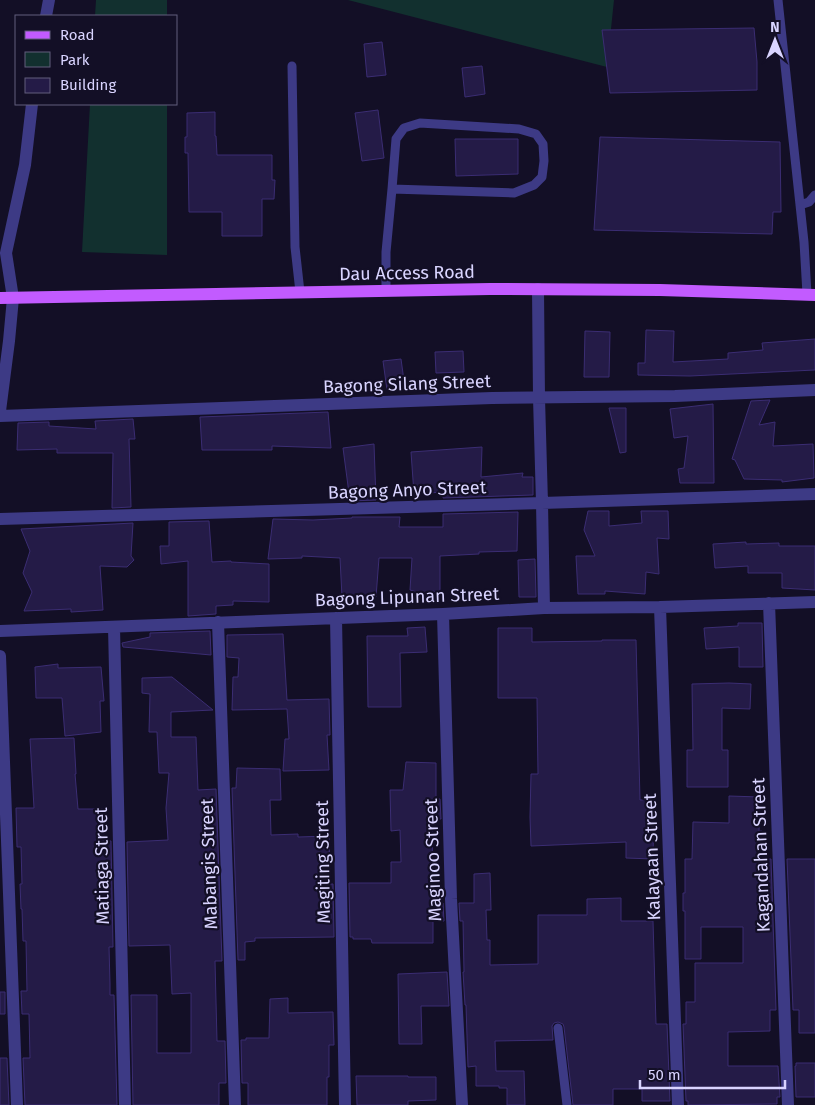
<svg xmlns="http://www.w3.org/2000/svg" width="815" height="1105" viewBox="0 0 815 1105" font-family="'Fira Sans',sans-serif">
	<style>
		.green { fill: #12302f }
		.building { fill: #241b47; stroke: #3b2d73 }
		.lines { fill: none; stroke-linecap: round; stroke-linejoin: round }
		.service { stroke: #3d3a85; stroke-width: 9 }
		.minor { stroke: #3d3a85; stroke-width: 12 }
		.primary { stroke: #c25bff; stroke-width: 12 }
		.labels { text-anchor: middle; stroke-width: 4.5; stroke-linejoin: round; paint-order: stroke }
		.street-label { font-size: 18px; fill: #d9d4ff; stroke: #130f26 }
	</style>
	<rect width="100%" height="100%" fill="#130f26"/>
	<path class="green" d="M96,0h71v16h-72z
		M348,0h266l-7,67z
		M90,104h77v151l-85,-3z"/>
	<path class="building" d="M754,28l3,34v28l-147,3 -8,-63z
		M382,42l4,33 -19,2 -3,-33z
		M482,66l3,28 -20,3 -3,-29z
		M378,110l6,48 -22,3 -7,-48z
		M215,112v24h1l1,19h55v25h3l-1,19h-12v37h-40v-24h-33l-1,-59h-3v-16h2v-24z
		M600,137l180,5 1,70h-8l-1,22 -178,-4z
		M455,139h63v35l-62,2z
		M646,330l28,1 -1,31 55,-3v-6l35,-3 -1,-7 53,-4v31l-125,6 -52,-1v-12h7z
		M585,331l25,1 -1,45h-25z
		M463,351l1,21 -28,1 -1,-21z
		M401,359l4,29 -18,2 -4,-29z
		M770,400l-11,25 16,-3 -2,24 40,-2 1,34 -32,4v-2l-38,-1 -9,-19 -3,-1 19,-58z
		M713,404l1,79h-34l-2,-14 6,-1 4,-32 -14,2 -4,-29z
		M609,408h17v44l-6,1z
		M328,412l3,36 -59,-2v4h-70l-2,-33z
		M133,419l2,20h-6l2,68 -19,1 1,-55h-56v-4l-40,1 1,-27 31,-1v4l47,3 -1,-8z
		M374,444l2,56 -26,1 -7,-53z
		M482,447l-1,30 42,-4 -1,4h11v18l-90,3v-6l-29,2 -3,-42z
		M588,511h21v15l33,-3 -1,-12h27l1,28 -12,-1 2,36 -13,-2 -1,22 -40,-3v3h-27l-2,-38h19l-11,-26z
		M518,512l-1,39 -38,1v2l-39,2v36l-10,-1 1,5 -21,-6 2,-32h-33l-3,39h-34l-2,-39 -38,-2v2l-34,1 5,-40 40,1 39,-2v-1h48l-1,10h44v-13z
		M209,521l3,41 19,-1v1l38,2v38l-36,-1v4l-17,1v8l-28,2v-55l-27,3 -1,-18h9v-24z
		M133,523l-2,33 3,4 -7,7 -27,-1 3,44 -32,2v-3l-47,2 8,-19 -9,-19 7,-22 -9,-22z
		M746,542v2l33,-1v3h36v44l-33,-2v-15h-34v-7l-33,2 -2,-24z
		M535,559l1,38h-17l-1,-37z
		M738,623h24l1,44h-24v-20l-33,2 -2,-21 34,-2z
		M425,627l2,25 -27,1 1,54h-33l-1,-71h41l-1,-8z
		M498,628h34v14l70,-1v-1h34l4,160h14l-1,59 -27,-1v-16l-95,4 -1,-29 1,-43h7l-1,-76h-39z
		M210,631l1,24 -88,-8 -1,-4 28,-6v-4z
		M283,634l4,66 42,-1 1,36h-3l2,35 -46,1 2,-32h4l-2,-30 -55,1 1,-33h5l1,-19 -12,-1v-22z
		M58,664v4l43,-1 3,34h-4l1,31 -36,4 -3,-38h-26l-1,-31z
		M172,677l41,33 -42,2v25h25l2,53 18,-1 6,172h-7l2,80h8l1,42h-7v22h-86l-2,-110h26v58h34v-60l-19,1 -2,-49 -41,1 -2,-104 41,-2 -2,-32 3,-35h-10l-2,-41h-8l1,-38 -8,-1v-15z
		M729,683l22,1 -1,25 -28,-1v42h6v37h-41v-37h6l-1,-66z
		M74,738l2,36h-1l3,35h25l1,32h7l2,106h-4l1,37v11h4l3,110h-92l-2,-47h7l-1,-44h-7l-1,-23h6l-1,-50h-3l-1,-32h-1l-1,-25h2l-1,-37h-4l-1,-39h18l-4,-69z
		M406,762l30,1v36h4l1,20h-9l1,81h5l1,4 4,-1 1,18h-11v22h-61l-1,-4h-18v-2h-3l-1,-54h42v-21h10l-1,-32 -9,1 -1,-41h13z
		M237,768l43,1 1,31h-11l1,35 27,-1v3l31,-1 1,48h3l1,53 -79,1v3l-10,1v18h-7l-6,-172h4z
		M729,796l31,1 -1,34h3l1,28h8l5,151h-6v21l-42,1v34h50l2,31h-3v7l-89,1v-4h-2l-3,-77h3v-22h9v-39h48v-36h-42v32h-16v-48h-2v-18h2v-34h7l1,-37 36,1z
		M787,859h28v174h-16v-23h-6z
		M490,873l1,37h-5l1,30h3v25l48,-1v-49h49v-16l34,-1v23h32l3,103h11l3,77h-28v-12h-29v16h-40l-9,-78 -1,-3 -5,-2 -4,1 -2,3 1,14 -58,1 1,30h28l1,34h-18v-17h-8v-2h-23v-20l-8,1 -2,-62h-1l-2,-33h1l-1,-51h-3l-1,-18h15v-29z
		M447,972l2,34h-28l1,38h-23l-1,-70z
		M0,992h5v22h-5z
		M288,998v15l45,-1 1,33h-5v32h-2v28h-79v-22h-6l-1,-43h5v-2h23l1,-39z
		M0,1058h7l2,47h-9z
		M796,1063h19v34h-19l-1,-31h1z
		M356,1076h52v1h28v23l-28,1v4h-51z"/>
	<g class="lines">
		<path class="service" d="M778,0l26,242 3,52
			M292,66l3,181 5,45
			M420,123l99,6 17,5 7,10 1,17 -2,16 -8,8 -20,8 -122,-4 4,-50 8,-11z
			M800,205l9,-3 6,-7
			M386,291v-39l6,-63
			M558,1028l9,77"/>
		<path class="minor" d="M46,16l3,-16
			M538,289l1,109 3,105 2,105
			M0,411l9,-70 4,-43 -7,-45 19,-88 7,-61
			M0,416l492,-18 183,-2 140,-6
			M0,519l542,-16 273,-9
			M769,603l19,502
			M660,607l18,498
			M443,614l8,285 11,206
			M336,618l9,487
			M218,622l17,483
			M114,627l11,478
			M0,631l443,-17 101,-6 116,-1 155,-5
			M0,656l17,449"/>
		<path class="primary" d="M0,298l490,-9 170,1 155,5"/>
	</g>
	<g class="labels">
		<g class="street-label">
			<text transform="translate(407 273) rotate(-1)" y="6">Dau Access Road</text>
			<text transform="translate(407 384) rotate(-2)" y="6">Bagong Silang Street</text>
			<text transform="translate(407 490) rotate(-2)" y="6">Bagong Anyo Street</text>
			<text transform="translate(407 597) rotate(-2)" y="6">Bagong Lipunan Street</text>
			<text transform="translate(761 855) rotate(-92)" y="6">Kagandahan Street</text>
			<text transform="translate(652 857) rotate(-92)" y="6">Kalayaan Street</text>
			<text transform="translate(433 860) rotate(-92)" y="6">Maginoo Street</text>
			<text transform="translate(323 862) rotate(-91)" y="6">Magiting Street</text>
			<text transform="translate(209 864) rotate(-92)" y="6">Mabangis Street</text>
			<text transform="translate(102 866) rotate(-91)" y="6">Matiaga Street</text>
		</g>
	</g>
	<rect x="15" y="15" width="162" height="90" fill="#130f26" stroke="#625e7d"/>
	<rect x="25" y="31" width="25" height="8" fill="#c25bff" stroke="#625e7d"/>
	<text x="60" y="40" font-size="15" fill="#d9d4ff">Road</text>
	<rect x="25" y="52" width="25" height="15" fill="#12302f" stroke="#625e7d"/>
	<text x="60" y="65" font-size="15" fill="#d9d4ff">Park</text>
	<rect x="25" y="78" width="25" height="15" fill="#241b47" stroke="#625e7d"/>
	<text x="60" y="90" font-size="15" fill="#d9d4ff">Building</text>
	<g transform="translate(775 40)" stroke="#130f26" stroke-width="4" paint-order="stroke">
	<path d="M0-4L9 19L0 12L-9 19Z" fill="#d9d4ff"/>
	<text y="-8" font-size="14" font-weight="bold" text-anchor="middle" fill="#d9d4ff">N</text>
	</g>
	<path d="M640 1080v8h145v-8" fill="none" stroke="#d9d4ff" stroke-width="2.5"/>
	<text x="648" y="1080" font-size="15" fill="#d9d4ff" stroke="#130f26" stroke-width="4" paint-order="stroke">50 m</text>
</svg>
